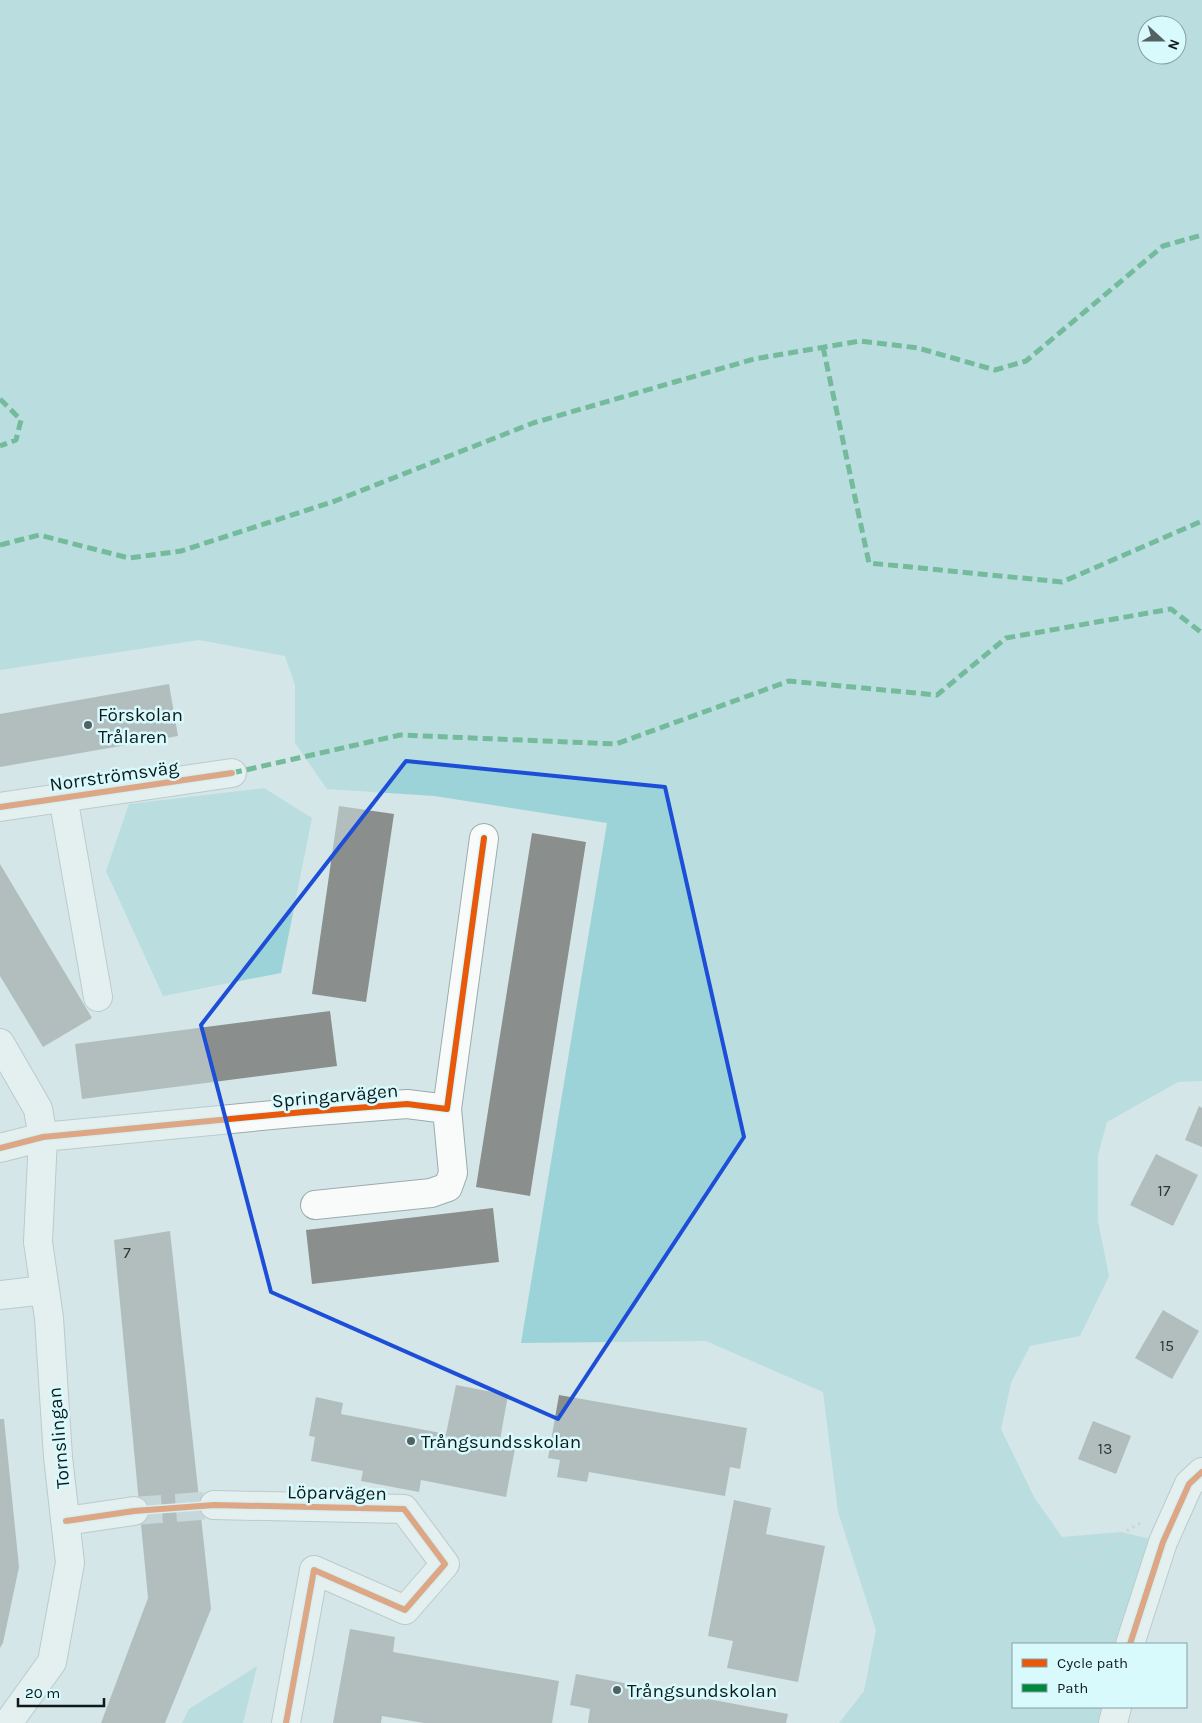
<svg xmlns="http://www.w3.org/2000/svg" width="1202" height="1723" viewBox="0 0 1202 1723" font-family="Karla,sans-serif">
	<style>
		.green { fill: #9cd3d8; fill-rule: evenodd }
		.building { fill: #8a8e8c }
		.lines { fill: none; stroke-linecap: round; stroke-linejoin: round }
		.minor-tunnel { stroke: #b6c7c9; stroke-width: 28; stroke-dasharray: 28 14; stroke-linecap: butt }
		.minor-casing { stroke: #9cabac; stroke-width: 30 }
		.path { stroke: #bec4c4; stroke-width: 3; stroke-dasharray: 2.5 4; stroke-linecap: butt }
		.minor { stroke: #f9fbfb; stroke-width: 28 }
		.quiet { stroke: #00873e; stroke-width: 5; stroke-dasharray: 10 5; stroke-linecap: butt }
		.cycleway-casing { stroke: #d9fafd; stroke-width: 9 }
		.cycleway { stroke: #e8590c; stroke-width: 6 }
		.marked { fill: none; stroke: #1d4ed8; stroke-width: 4; stroke-linejoin: round }
		.poi-dot { fill: #546163; stroke: #d9fafd; stroke-width: 2 }
		.labels { text-anchor: middle; stroke-width: 5; stroke-linejoin: round; paint-order: stroke }
		.number-label { font-size: 16px; fill: #2e3738 }
		.poi-label { font-size: 19px; fill: #0f1a1c; stroke: #d9fafd; text-anchor: start }
		.street-label { font-size: 19px; fill: #0f1a1c; stroke: #d9fafd }
	</style>
	<rect width="100%" height="100%" fill="#d4e6e7"/>
	<path class="green" d="M0,0h1202v1081l-24,1 -71,40 -9,33v66l11,55 -29,60 -50,10 -19,37 -10,46 33,68 28,40 59,-5 42,10 -33,102h-117v63h108l-2,16h-280l25,-32 12,-61 -38,-118 -15,-120 -117,-51 -185,2 86,-520 -173,-27 -107,-7 -32,-46v-58l-10,-29 -86,-16 -199,30zM1147,25h30v30h-30z
		M264,788l48,30 -31,155 -118,23 -57,-125 23,-67z
		M257,1666l-14,57h-61l7,-14z"/>
	<path class="building" d="M169,684l9,52 -178,31v-53z
		M339,806l55,8 -28,188 -54,-8z
		M532,833l54,9 -56,354 -54,-9z
		M0,864l92,154 -49,29 -43,-71z
		M330,1011l7,55 -255,33 -7,-55z
		M1199,1106l3,2v39l-17,-7z
		M1156,1154l42,21 -25,51 -43,-21z
		M493,1208l6,54 -187,22 -6,-54z
		M170,1231l41,378 -46,114h-64l47,-125 -34,-358z
		M1163,1310l36,21 -27,48 -37,-21z
		M456,1385l52,10 -8,45 16,3 -10,54 -85,-17 -2,12 -58,-11 2,-10 -52,-10 4,-24 -6,-1 7,-39 27,6 -2,11 105,20z
		M559,1395l188,33 -7,41 -10,-2 -5,29 -136,-24 -2,10 -30,-5 3,-17 -12,-2z
		M0,1419h4l15,148 -16,76 -3,5z
		M1093,1421l38,15 -15,38 -38,-15z
		M734,1500l37,8 -5,26 59,12 -27,136 -71,-14 6,-27 -25,-5z
		M350,1629l45,8 -2,15 166,29 -7,42h-128l-42,-7 -1,7h-48z
		M576,1674l212,40 -2,9h-198l2,-14 -20,-4z"/>
	<g class="lines">
		<path class="minor-tunnel" d="M134,1511l80,-6"/>
		<g class="minor-casing">
			<path id="minor" d="M63,797l35,200
				M0,807l232,-34
				M0,1043l38,66 5,28 -5,105 11,76 9,139 12,106 -18,99 -44,61
				M0,1148l43,-11 261,-25 103,-8 40,5 37,-271
				M315,1205l116,-12 17,-6 5,-14 -6,-64
				M0,1295l45,-5
				M214,1505l190,4 41,55 -40,46 -91,-40 -28,153
				M66,1521l68,-10
				M1130,1644l33,-102 26,-58 13,-12
				M1113,1723l4,-16"/>
		</g>
		<path class="path" d="M1076,1560l64,-37"/>
		<use href="#minor" class="minor"/>
		<path class="quiet" d="M823,347l46,216 193,19 140,-61
			M0,399l21,21 -5,20 -16,6
			M0,545l39,-10 90,23 52,-7 154,-50 198,-78 221,-64 106,-18 58,7 77,22 31,-9 137,-115 39,-11
			M232,773l168,-38 216,9 173,-63 148,14 69,-57 165,-29 31,24"/>
		<g class="cycleway-casing">
			<path id="cycleway" d="M0,807l232,-34
				M0,1148l43,-11 261,-25 103,-8 40,5 37,-271
				M66,1521l68,-10 80,-6 190,4 41,55 -40,46 -91,-40 -28,153
				M1130,1644l33,-102 26,-58 13,-12"/>
		</g>
		<use href="#cycleway" class="cycleway"/>
	</g>
	<path d="M0 0H1202V1723H0ZM406,761l259,26 79,350 -186,282 -287,-127 -70,-267z" fill="#d4e6e7" fill-opacity=".55" fill-rule="evenodd"/>
	<path class="marked" d="M406,761l259,26 79,350 -186,282 -287,-127 -70,-267z"/>
	<g class="poi-dot">
		<circle cx="88" cy="725" r="5"/>
		<circle cx="411" cy="1441" r="5"/>
		<circle cx="617" cy="1690" r="5"/>
	</g>
	<g class="labels">
		<g class="number-label">
			<text x="1164" y="1196">17</text>
			<text x="127" y="1258">7</text>
			<text x="1167" y="1351">15</text>
			<text x="1105" y="1454">13</text>
		</g>
		<g class="poi-label">
			<text x="98" y="721">Förskolan<tspan x="98" dy="22">Trålaren</tspan></text>
			<text x="421" y="1448">Trångsundsskolan</text>
			<text x="627" y="1697">Trångsundskolan</text>
		</g>
		<g class="street-label">
			<text transform="translate(114 775) rotate(-8)" y="7">Norrströmsväg</text>
			<text transform="translate(335 1095) rotate(-5)" y="7">Springarvägen</text>
			<text transform="translate(58 1438) rotate(-95)" y="7">Tornslingan</text>
			<text transform="translate(337 1492) rotate(1)" y="7">Löparvägen</text>
		</g>
	</g>
	<rect x="1012" y="1643" width="175" height="65" fill="#d9fafd" stroke="#88a0a3"/>
	<rect x="1022" y="1659" width="25" height="8" fill="#e8590c" stroke="#88a0a3"/>
	<text x="1057" y="1668" font-size="15" fill="#0f1a1c">Cycle path</text>
	<rect x="1022" y="1684" width="25" height="8" fill="#00873e" stroke="#88a0a3"/>
	<text x="1057" y="1693" font-size="15" fill="#0f1a1c">Path</text>
	<g transform="translate(1162 40) rotate(111)"><circle r="24" fill="#d9fafd" stroke="#88a0a3"/>
	<path d="M0-4L9 19L0 12L-9 19Z" fill="#546163"/>
	<text y="-8" font-size="14" font-weight="bold" text-anchor="middle" fill="#0f1a1c">N</text>
	</g>
	<path d="M18 1698v8h86v-8" fill="none" stroke="#0f1a1c" stroke-width="2.5"/>
	<text x="25" y="1698" font-size="15" fill="#0f1a1c" stroke="#d9fafd" stroke-width="4" paint-order="stroke">20 m</text>
</svg>
